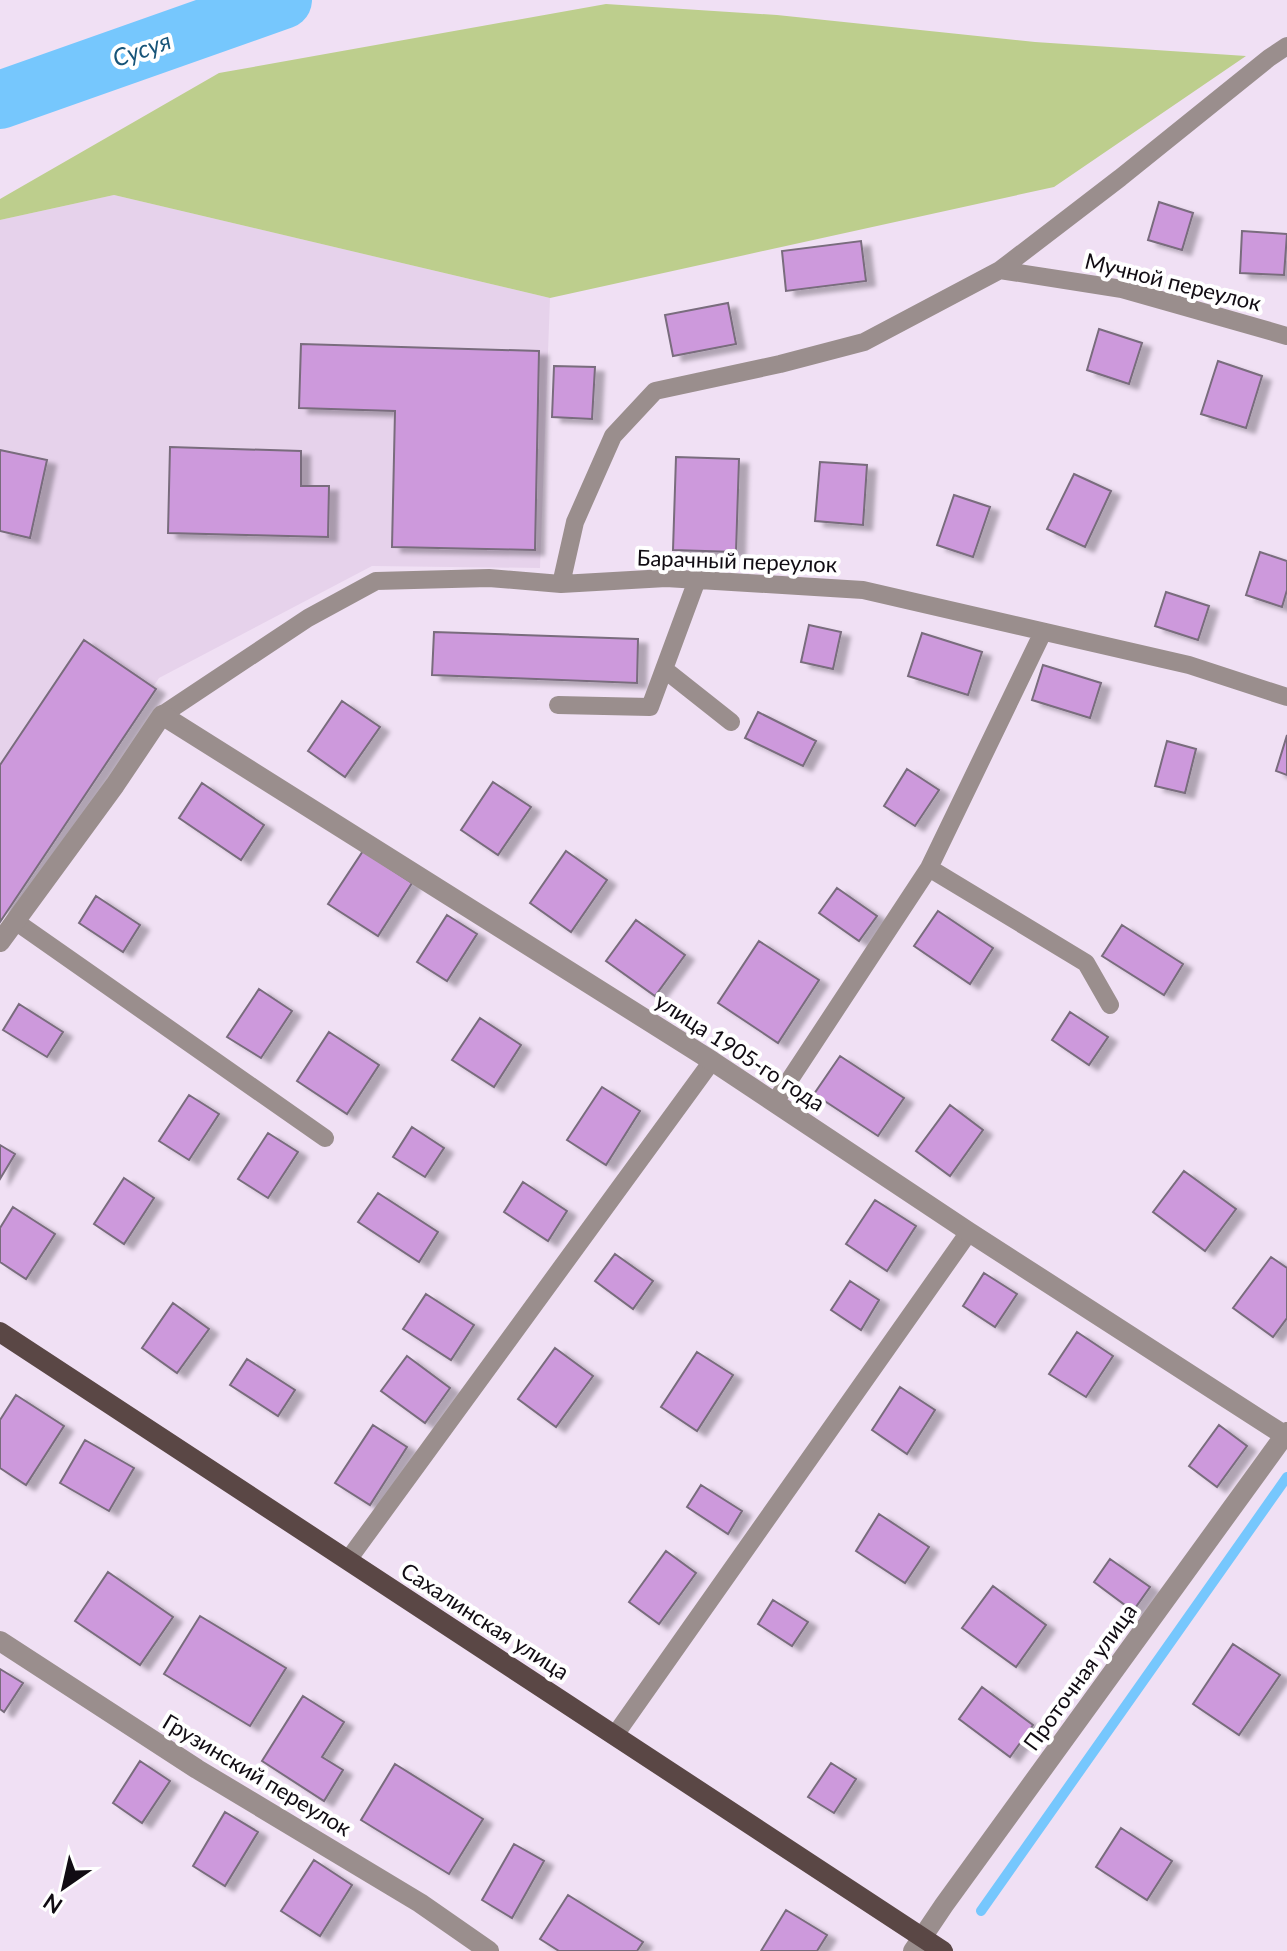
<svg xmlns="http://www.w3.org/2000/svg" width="1287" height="1951" viewBox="0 0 1287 1951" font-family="Lato,sans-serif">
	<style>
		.built { fill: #e6d2eb }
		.green { fill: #bdce8d }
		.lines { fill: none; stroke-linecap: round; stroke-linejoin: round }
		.stream { stroke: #76c7fd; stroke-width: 10 }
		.river { stroke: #76c7fd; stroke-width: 58 }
		.building { fill: #cd99dc; stroke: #796c7d; stroke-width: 2; filter: url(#shadow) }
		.lane { stroke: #9a8e8d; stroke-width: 18 }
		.street { stroke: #9a8e8d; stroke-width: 20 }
		.primary { stroke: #5a4745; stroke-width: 20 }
		.labels { text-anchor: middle; stroke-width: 8; stroke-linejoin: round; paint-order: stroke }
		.street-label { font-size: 22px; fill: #110c13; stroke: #fff }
		.water-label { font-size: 24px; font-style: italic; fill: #175478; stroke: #fff }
	</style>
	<defs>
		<filter id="shadow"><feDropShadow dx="9" dy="5" stdDeviation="2" flood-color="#0004"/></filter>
	</defs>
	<rect width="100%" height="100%" fill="#f0e0f4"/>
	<path class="built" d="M114,195l436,103 -10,270 -168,-2 -213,112 -159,239v-697z"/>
	<path class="green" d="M606,4l171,11 258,27 211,14 -192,131 -504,111 -436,-103 -114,25v-21l219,-126z"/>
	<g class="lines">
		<path class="stream" d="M981,1911l306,-434"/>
		<path class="river" d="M0,100l283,-100"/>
	</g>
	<path class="building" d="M1159,202l34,11 -11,37 -34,-10z
		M1242,231l45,3 -3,41 -44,-2z
		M861,241l5,40 -80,10 -4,-40z
		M728,303l8,41 -63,12 -8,-41z
		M1099,329l43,14 -13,41 -42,-14z
		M301,344l238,7 -4,199 -143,-3 3,-136 -96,-3z
		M1218,361l44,15 -16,52 -45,-14z
		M554,366l41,1 -3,52 -40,-2z
		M170,447l131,4v35h28l-1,51 -160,-4z
		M0,450l47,10 -17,78 -30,-7z
		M676,457l63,2 -3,93 -63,-2z
		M820,462l47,3 -4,60 -48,-4z
		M1074,474l37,17 -26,56 -38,-18z
		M954,495l36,12 -17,50 -36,-12z
		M1260,552l27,9v29l-5,17 -36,-12z
		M1166,592l43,14 -11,34 -43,-14z
		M809,625l32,7 -8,37 -32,-7z
		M434,632l204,7 -1,44 -205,-8z
		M922,633l60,19 -14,43 -60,-19z
		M84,640l72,49 -156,233v-157z
		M1043,665l58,18 -11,35 -58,-18z
		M342,701l38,26 -35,50 -37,-26z
		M758,712l58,29 -13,25 -58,-28z
		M1287,735v40l-11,-4z
		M1167,741l29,8 -11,44 -30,-7z
		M907,769l32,21 -24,36 -31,-20z
		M493,782l38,25 -33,48 -37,-25z
		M202,783l62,42 -23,35 -62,-42z
		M363,851l49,32 -34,53 -50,-32z
		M566,851l41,29 -36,52 -41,-29z
		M837,888l40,28 -18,25 -40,-28z
		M96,896l44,29 -17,27 -44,-29z
		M938,911l55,37 -23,36 -56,-38z
		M447,915l30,19 -30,47 -30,-19z
		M636,920l49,35 -30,41 -49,-35z
		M1122,925l61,39 -19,31 -62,-39z
		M759,941l60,39 -41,63 -60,-40z
		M259,989l33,22 -31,47 -34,-21z
		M19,1004l44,28 -16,25 -44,-27z
		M1070,1012l38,25 -19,28 -37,-25z
		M480,1018l41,27 -27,42 -42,-27z
		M329,1032l50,33 -32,49 -50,-33z
		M840,1056l64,42 -26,38 -64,-42z
		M602,1087l38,24 -34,54 -39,-25z
		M189,1095l30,19 -30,46 -30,-19z
		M950,1105l33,25 -33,46 -34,-25z
		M412,1127l32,21 -19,29 -32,-20z
		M268,1133l30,19 -30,46 -30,-19z
		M0,1145l15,9 -15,25z
		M1184,1171l52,38 -31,42 -52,-39z
		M124,1178l30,20 -30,46 -30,-20z
		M523,1182l44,29 -19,30 -44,-29z
		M378,1193l60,39 -19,30 -61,-40z
		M875,1200l41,26 -29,45 -41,-27z
		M13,1207l42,27 -29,45 -26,-17v-34z
		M615,1254l38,27 -20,28 -38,-28z
		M1271,1257l16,11v50l-14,19 -40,-29z
		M984,1273l33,21 -22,33 -32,-21z
		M850,1281l29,19 -18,30 -30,-20z
		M426,1294l48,31 -23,35 -48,-31z
		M173,1303l36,26 -32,44 -35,-25z
		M1077,1332l36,24 -27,41 -37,-23z
		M555,1348l38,28 -37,51 -38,-28z
		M697,1352l36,23 -36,56 -36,-24z
		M407,1356l43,32 -25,35 -44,-32z
		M247,1359l48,31 -17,26 -48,-31z
		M900,1387l35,23 -28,44 -35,-24z
		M16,1395l48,31 -38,59 -26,-17v-48z
		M373,1425l34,22 -37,58 -35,-22z
		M1219,1425l28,21 -30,41 -28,-21z
		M85,1440l49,28 -25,43 -49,-28z
		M701,1485l41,26 -14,23 -41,-27z
		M879,1514l50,33 -24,36 -49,-32z
		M666,1551l30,22 -37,51 -30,-22z
		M1110,1559l40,28 -17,24 -39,-29z
		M108,1572l65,45 -33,48 -65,-44z
		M993,1586l53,39 -30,42 -54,-39z
		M773,1600l35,22 -16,24 -34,-22z
		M200,1616l86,52 -36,58 -86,-52z
		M1233,1644l47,31 -41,60 -46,-31z
		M0,1669l23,14 -19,29 -4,-3z
		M982,1687l51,38 -23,32 -51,-38z
		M303,1696l41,26 -22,35 21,13 -19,31 -62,-40z
		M140,1761l30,20 -28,42 -29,-20z
		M831,1763l25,16 -22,34 -26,-16z
		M395,1764l88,55 -34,55 -88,-54z
		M225,1812l33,20 -33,54 -32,-20z
		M1121,1828l51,33 -25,39 -51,-33z
		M514,1844l30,17 -32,57 -30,-18z
		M314,1860l38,25 -32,51 -39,-25z
		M568,1895l75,47 -6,9h-78l-19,-12z
		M786,1910l41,25 -10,16h-56z"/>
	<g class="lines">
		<path class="lane" d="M1000,270l122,19 165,47
			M561,584l14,-62 38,-86 42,-45 125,-27 84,-22 136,-72 120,-92 149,-120 18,-12
			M664,669l67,53
			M558,705l92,2 47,-127
			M162,715l146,-97 68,-37 113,-3 72,6 105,-6 197,12 326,75 98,32
			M929,868l157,95 24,42
			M15,921l310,217
			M775,1102l154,-234 114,-236
			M348,1560l364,-499
			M615,1735l354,-503"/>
		<path class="street" d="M0,942l115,-157 47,-70 550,346 257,171 318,205
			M0,1641l197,128 223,134 69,48
			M913,1951l31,-46 343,-473"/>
		<path class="primary" d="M0,1332l943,619"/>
	</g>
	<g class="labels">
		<g class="street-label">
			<text transform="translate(1173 282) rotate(14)" y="8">Мучной переулок</text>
			<text transform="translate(737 561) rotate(2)" y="8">Барачный переулок</text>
			<text transform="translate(740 1052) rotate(33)" y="8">улица 1905-го года</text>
			<text transform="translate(485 1621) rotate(33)" y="8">Сахалинская улица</text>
			<text transform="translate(1080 1677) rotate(-54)" y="8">Проточная улица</text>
			<text transform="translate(257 1775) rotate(31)" y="8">Грузинский переулок</text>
		</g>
		<g class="water-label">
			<text transform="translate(142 50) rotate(-19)" y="8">Сусуя</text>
		</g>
	</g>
	<g transform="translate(64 1887) rotate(214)" stroke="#ffffff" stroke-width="6" paint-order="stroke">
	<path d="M0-6L14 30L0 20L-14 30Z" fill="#110c13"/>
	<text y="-12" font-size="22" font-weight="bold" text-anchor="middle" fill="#110c13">N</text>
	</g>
</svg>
